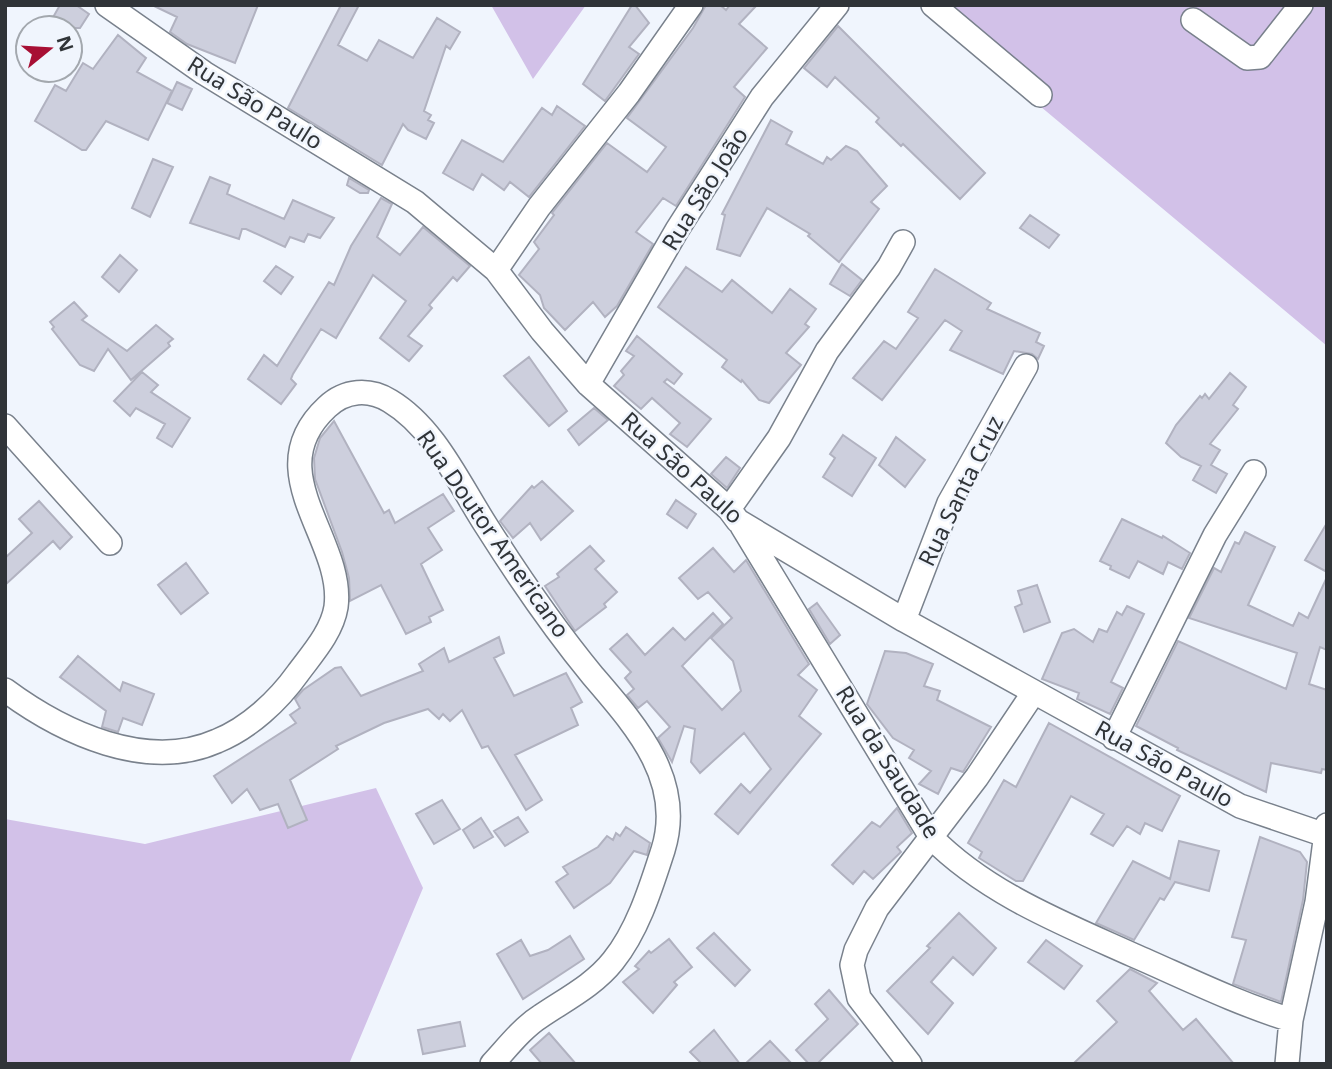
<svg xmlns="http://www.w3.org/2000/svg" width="1332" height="1069" viewBox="0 0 1332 1069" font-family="'Noto Sans',sans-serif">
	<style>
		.green { fill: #d2c1e8 }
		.building { fill: #cdcfdd; stroke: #b1b2c0; stroke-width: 2 }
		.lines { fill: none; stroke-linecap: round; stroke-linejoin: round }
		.minor-casing { stroke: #79818c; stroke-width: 26 }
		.minor { stroke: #fff; stroke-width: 23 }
		.labels { text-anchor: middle; stroke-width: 5; stroke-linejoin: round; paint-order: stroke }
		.street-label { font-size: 23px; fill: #303438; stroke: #f0f5fd }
	</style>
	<rect width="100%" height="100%" fill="#f0f5fd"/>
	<path class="green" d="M491,5h95l-53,74z
		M919,5h408v341z
		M376,788l47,100 -74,176h-344v-245l140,25z"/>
	<path class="building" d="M60,5h16l13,9 -9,14h-33z
		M152,5h106l-23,58 -48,-19 -17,-12 7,-15z
		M341,5h18l-21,40 29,16 12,-21 34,18 24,-40 23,14 -10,17 -4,-3 -22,65 7,4 -3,5 6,3 -8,16 -18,-9 -5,-6 -21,41 -94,-57z
		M632,5h3l14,18 -20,24 10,7 -34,47 -22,-17z
		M706,5h14l6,5 4,-5h27l-18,19 28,24 -33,39 11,10 -69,109 -13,-8 -27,34 17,12 -36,62 -12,11 -12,-15 -28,28 -21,-22 -4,-13 -21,-20 20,-26 -5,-7 20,-27 -2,-2 55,-70 40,29 19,-25 -39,-29 66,-90z
		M838,26l147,147 -25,26 -57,-55 -2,2 -25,-24 3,-4 -44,-41 -8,10 -23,-19z
		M118,35l28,23 -9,14 35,19 -24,49 -42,-19 -20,29h-4l-47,-29 20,-36 11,6 17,-28 10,6z
		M177,82l15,7 -10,21 -15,-7z
		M557,106l28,20 -56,71 -19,-15 -6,8 -22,-16 -9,16 -30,-17 19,-33 41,22 39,-54 10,7z
		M771,120l21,12 -6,12 37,20 4,-7 4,3 15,-14 11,5 30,35 -16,16 8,7 -40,53 -31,-26 2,-2 -43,-26 -27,48 -23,-7 8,-34 -3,-1z
		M153,159l20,8 -23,50 -18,-9z
		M210,177l20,8 -3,9 57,25 9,-19 41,18 -14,20 -12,-4 -4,8 -14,-5 -5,10 -39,-18h-4l-3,10 -49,-16z
		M349,178l20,12 -1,3h-8l-13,-8z
		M381,198l11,6 -15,33 23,18 23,-28 47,39 -13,15 -4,-4 -24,28 3,3 -24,28 14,10 -13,15 -29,-23 26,-37 -33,-26 -37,63 -15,-9 -28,45 -2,5 5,5 -15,20 -33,-25 16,-24 13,11 52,-84 5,3 17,-39z
		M1030,215l29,20 -10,13 -29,-20z
		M120,255l17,15 -18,22 -17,-15z
		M842,264l20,16 -12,16 -20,-12z
		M276,266l17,11 -12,17 -17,-13z
		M686,267l36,25 10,-12 40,33 18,-24 26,20 -11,15 4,3 -23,26 15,12 -32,38 -10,-3 -17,-20 -1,2 -19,-15 5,-7 -69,-53z
		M935,269l56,34 -4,6 53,24 -4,9 8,4 -6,13 -6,-5 -18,-3 -11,23 -53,-24 12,-19 -17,-11 -63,80 -29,-22 31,-37 12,8 22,-31 -10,-6z
		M74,302l13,14 -5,4 45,31 29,-26 17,14 -5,4 2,3 -39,34 -23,-31 -14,22 -14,-6 -28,-36 2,-2 -4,-5z
		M637,336l45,38 -8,10 -7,-5 -3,3 47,37 -24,28 -17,-13 10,-11 -28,-25 -11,11 -27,-23 10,-11 -3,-4 13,-15 -8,-5z
		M529,357l38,54 -18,15 -45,-50z
		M142,372l16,13 -7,7 39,26 -18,29 -15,-9 8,-14 -29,-16 -6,8 -16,-15z
		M1230,373l16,14 -13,18 5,4 -28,35 10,6 -9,15 16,9 -11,19 -23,-13 8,-14 -20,-9 -15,-14 10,-18 24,-29 2,2 3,-4 4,5z
		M594,408l14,12 -29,25 -11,-15z
		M334,421l50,92 5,-3 6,13 48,-29 11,17 -26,17 14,22 -21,14 22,46 -14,7 2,5 -25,12 -25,-49 -31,16 -1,-23 -7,-26 -27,-73 -1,-21 6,-20z
		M843,435l33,23 -24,38 -29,-19 12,-19 -5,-4z
		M896,437l29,23 -20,27 -26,-22z
		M726,457l14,11 -13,20 -16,-14z
		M542,481l31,30 -32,29 -11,-17 -17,15 -13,-17 32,-35 2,2z
		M676,500l20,14 -9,14 -20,-14z
		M39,501l33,36 -12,12 -7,-8 -48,44v-27l27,-25 -13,-14z
		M1122,519l40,19 1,-2 27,17 -8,16 -14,-7 -5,12 -25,-13 -9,17 -19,-9 1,-3 -11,-5z
		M1327,523v49l-22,-12z
		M1245,532l30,15 -27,58 45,21 6,-13 9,5 19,-41v73l-7,-3 -11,37 18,6v80l-5,-1 -1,4 -50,-10 -5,29 -89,-42 1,-2 -42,-22 42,-85 108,48 11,-36 -108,-35 25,-50 7,4 14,-30 4,2z
		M590,546l14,15 -9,8 22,23 -13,12 2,3 -31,24 -30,-45 14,-9 -2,-3z
		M713,548l21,24 12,-12 63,104 -11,11 19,15 -18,26 22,18 -83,100 -23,-20 26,-30 9,9 21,-24 -27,-36 -44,40 -9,-11 4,-33 -11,-3 -12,36 -14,-24 12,-11 -23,-26 -9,7 -11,-13 7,-6 -9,-11 6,-6 -21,-23 17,-15 18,21 28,-27 12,12 28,-27 10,11 -41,42 40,44 19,-19 -8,-30 -22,-23 21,-20 -24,-26 -10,7 -19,-21z
		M186,563l22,30 -27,21 -23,-29z
		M1037,585l13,37 -26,10 -9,-25 7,-3 -4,-13z
		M817,603l23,32 -10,9 -21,-35z
		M1127,606l17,8 -33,68 12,6 -13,26 -33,-15 2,-6 -37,-14 20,-46 12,-4 19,13 6,-13 8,3 10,-20 5,3z
		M499,637l5,16 -10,5 20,38 52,-23 16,29 -11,6 7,17 -63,30 27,45 -16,10 -38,-64 -6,2 -20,-38 -12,11 -7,-7 -4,5 -11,-10 -44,14 -48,23 2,3 -48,31 17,40 -19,8 -10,-24 -18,6 -13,-21 -15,14 -18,-27 82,-53 -6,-8 10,-7 -5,-9 8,-9 32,-22 6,-1 20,29 62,-25 -4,-7 25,-16 5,14z
		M885,651l21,2 27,11 -9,22 16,5 -3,9 54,27 -28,45 -12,-4 -13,26 -19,-10 12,-13 -22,-13 5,-8 -21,-12 -26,-34z
		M78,656l42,35 3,-9 31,12 -12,31 -19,-7 -5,14 -16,-5 4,-16 -46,-34z
		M1049,723l131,73 -18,35 -17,-8 -5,11 -13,-8 -14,20 -22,-12 13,-20 -33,-18 -48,85h-7l-37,-23 3,-6 -14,-9 36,-63 12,7z
		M442,800l18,29 -26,15 -18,-30z
		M897,808l15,25 -15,14 4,5 -28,27 -9,-8 -11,13 -21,-19 40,-43 8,5z
		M518,817l10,15 -23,14 -11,-15z
		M481,818l12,19 -19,11 -11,-18z
		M626,827l24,16 -3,12 -13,-4 -24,32 -36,25 -18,-26 12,-8 -5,-7 35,-20 9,-11 6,4 3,-7 4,3z
		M1260,837l40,15 7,10 -4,38 -22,102 -48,-18 13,-44 -14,-3z
		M1179,841l40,10 -10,40 -34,-9 -11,18 -4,-2 -26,42 -38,-17 37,-62 37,18z
		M959,913l37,35 -23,27 -20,-18 -22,25 22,21 -25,31 -41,-43 43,-43 -3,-2z
		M714,933l36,37 -15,16 -38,-38z
		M570,936l14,23 -61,40 -26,-45 24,-14 9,16 18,-6z
		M669,939l23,28 -18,15 3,3 -24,28 -30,-31 16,-13 -4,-3 14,-15 2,2z
		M1046,940l36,26 -18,23 -36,-27z
		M1130,969l27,14 -8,8 34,39 13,-11 38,45h-161l44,-42 -20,-21z
		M829,990l29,34 -41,40h-8l-13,-14 32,-31 -13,-15z
		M460,1022l5,24 -42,8 -5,-24z
		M714,1030l6,8 20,26h-38l-12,-12z
		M549,1033l27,31h-34l-12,-14z
		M770,1041l22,23h-47z"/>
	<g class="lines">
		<g class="minor-casing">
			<path id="minor" d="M107,5l97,68 211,129 81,68 46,61 46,53 141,125 9,12 166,99 336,186 85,29
				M933,5l107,90
				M1193,20l54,38 13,-1 41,-52
				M496,270l43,-63 90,-114 62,-88
				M588,384l89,-154 85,-133 75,-92
				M5,426l105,117
				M729,509l50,-71 48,-87 62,-84 14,-25
				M742,526l189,311c55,56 131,86 202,118 53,23 103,48 158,65
				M904,620l45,-117 77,-137
				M5,690c58,43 142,82 212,51 32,-13 61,-40 81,-68 14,-19 34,-41 38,-66 9,-68 -79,-135 -9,-200 18,-17 42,-19 63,-6 45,27 69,83 97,126 31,49 69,104 106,149 42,49 92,104 70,174 -12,37 -25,80 -50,111 -19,24 -47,38 -72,55 -19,12 -34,32 -49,48
				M1114,738l101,-203 39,-63
				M910,1064l-51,-66 -7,-33 4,-15 21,-42 100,-131 57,-85
				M1287,1064l4,-44 26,-118 10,-77"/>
		</g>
		<use href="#minor" class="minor"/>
	</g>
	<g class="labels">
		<g class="street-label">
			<text transform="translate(255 103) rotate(32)" y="8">Rua São Paulo</text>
			<text transform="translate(705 189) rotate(-58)" y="8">Rua São João</text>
			<text transform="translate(682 468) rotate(42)" y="8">Rua São Paulo</text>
			<text transform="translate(961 491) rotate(-64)" y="8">Rua Santa Cruz</text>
			<text transform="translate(493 534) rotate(55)" y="8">Rua Doutor Americano</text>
			<text transform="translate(888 762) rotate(58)" y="8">Rua da Saudade</text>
			<text transform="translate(1164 764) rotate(29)" y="8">Rua São Paulo</text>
		</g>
	</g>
	<rect width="1332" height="1069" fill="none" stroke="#303438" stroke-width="14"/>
	<g transform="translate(49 49) rotate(72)"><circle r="33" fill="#f0f5fd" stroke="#a3a8ae" stroke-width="2"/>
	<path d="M0-5L12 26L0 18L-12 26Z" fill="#a70f34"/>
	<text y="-10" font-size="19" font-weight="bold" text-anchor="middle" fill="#303438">N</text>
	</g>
</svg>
